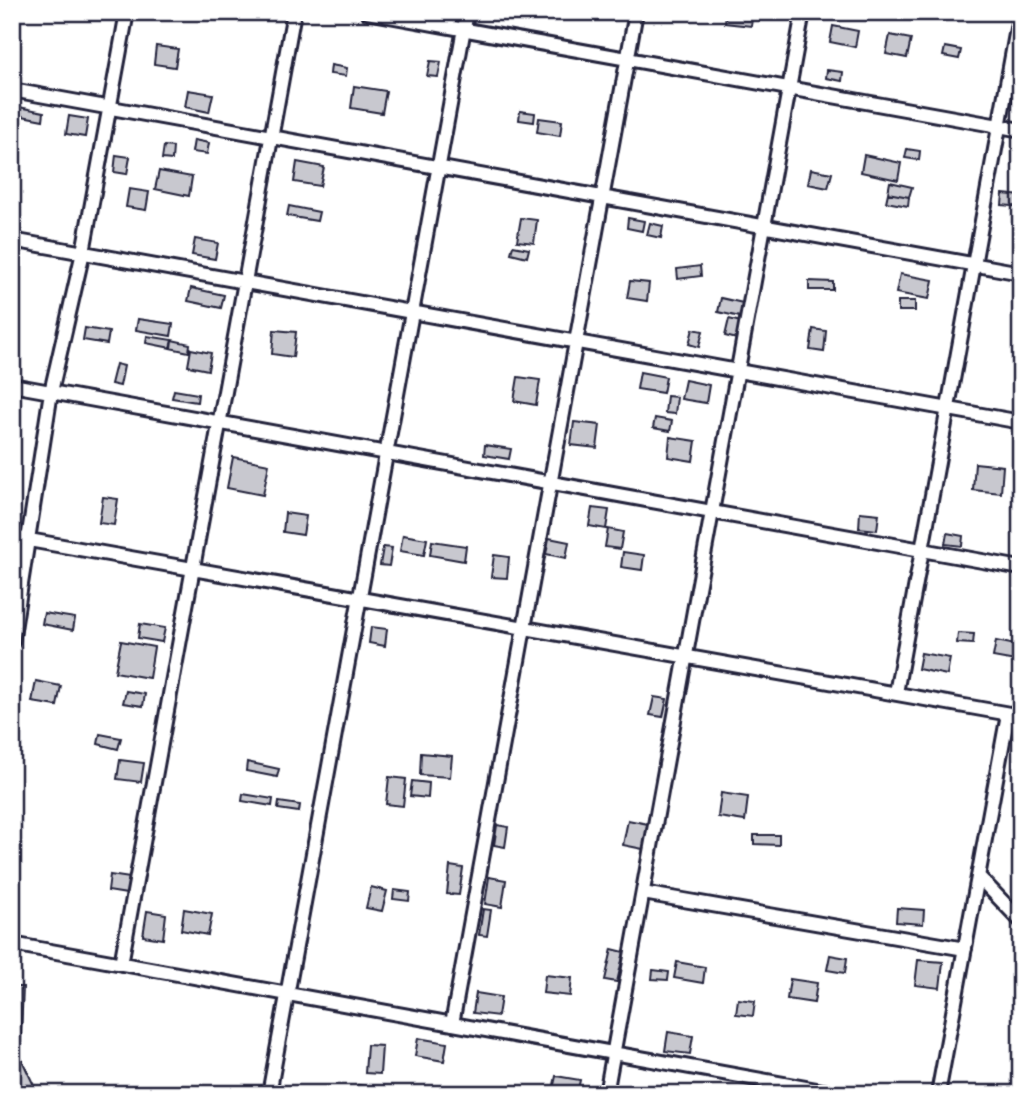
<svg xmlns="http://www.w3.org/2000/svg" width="1033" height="1106" viewBox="0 0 1033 1106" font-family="Caveat,sans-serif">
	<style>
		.building { fill: #c8c8cf; stroke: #22223b; stroke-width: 2 }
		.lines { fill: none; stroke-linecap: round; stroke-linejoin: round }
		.street-casing { stroke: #22223b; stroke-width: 18 }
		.street { stroke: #fff; stroke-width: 12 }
	</style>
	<rect width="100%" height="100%" fill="#fff"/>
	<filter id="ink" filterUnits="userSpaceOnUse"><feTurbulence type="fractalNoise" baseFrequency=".0143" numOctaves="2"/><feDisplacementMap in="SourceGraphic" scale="14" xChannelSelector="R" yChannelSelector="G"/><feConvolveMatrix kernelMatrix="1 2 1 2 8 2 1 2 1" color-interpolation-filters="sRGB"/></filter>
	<g filter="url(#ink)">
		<path class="building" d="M726,12h27l-2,14 -26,-3z
			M833,26l25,5 -3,16 -25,-5z
			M890,35l21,4 -4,19 -21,-4z
			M156,46l22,3 -3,18 -21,-3z
			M945,47l16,3 -2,9 -16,-3z
			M430,61l11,1 -3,15 -11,-1z
			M331,65l16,3 -1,8 -16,-2z
			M827,70l16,2 -1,9 -16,-3z
			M354,86l32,5 -4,22 -31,-5z
			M188,90l25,4 -4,18 -24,-5z
			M19,107l25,5 -1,8 -26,-5z
			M520,111l15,2 -1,9 -15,-2z
			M69,116l19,3 -3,18 -19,-3z
			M539,118l23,3 -2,15 -23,-4z
			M194,140l15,3 -2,11 -15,-2z
			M164,146l9,1 -1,13 -10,-1z
			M907,149l13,2 -1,9 -14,-2z
			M116,155l14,2 -3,17 -13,-2z
			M864,155l37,8 -3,17 -37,-8z
			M297,162l27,5 -4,19 -26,-4z
			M811,169l21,4 -4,15 -20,-4z
			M159,171l33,6 -3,19 -34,-7z
			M890,182l22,5 -3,10 -21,-4z
			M129,189l20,3 -3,18 -20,-3z
			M888,193l21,4 -1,9 -22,-4z
			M1003,194l18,2v11l-19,-2z
			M289,206l30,6 -2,9 -30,-5z
			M521,218l16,2 -3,23 -17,-2z
			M628,218l16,3 -2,10 -15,-3z
			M650,223l13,3 -2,12 -14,-3z
			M195,239l23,4 -3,16 -23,-4z
			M513,246l16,3 -2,8 -16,-4z
			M700,266l1,10 -23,3 -1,-10z
			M900,274l33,6 -4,19 -33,-6z
			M630,281l19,2 -2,18 -20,-3z
			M809,281l24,1v8h-24z
			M191,288l33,7 -3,13 -33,-7z
			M721,298l22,5 -3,14 -22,-5z
			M898,301h17v10h-17z
			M138,319l35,5 -2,12 -35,-6z
			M729,319l12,3 -4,17 -12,-3z
			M85,328l24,4 -2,12 -24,-4z
			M693,329l10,2 -4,16 -10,-3z
			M813,329l13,2 -2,21 -14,-2z
			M274,330l22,2 -3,25 -21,-3z
			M147,336l25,4 -1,8 -25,-5z
			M172,340l18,4 -1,8 -19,-4z
			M191,349l20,4 -3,17 -20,-4z
			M116,364l8,2 -4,20 -9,-2z
			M640,372l26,5 -3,16 -26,-4z
			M518,377l22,3 -4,25 -22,-4z
			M685,380l24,5 -3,18 -25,-4z
			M174,390l24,4 -1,8 -25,-4z
			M667,396l10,1 -2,17 -10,-1z
			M655,418l17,3 -2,10 -17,-3z
			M574,422l26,3 -3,23 -26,-3z
			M670,437l26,4 -3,20 -25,-4z
			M485,445l26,4 -2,10 -25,-4z
			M233,457l36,7 -6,31 -36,-7z
			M975,463l28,3 -2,27 -28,-3z
			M103,497l15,2 -4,26 -15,-2z
			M592,508l17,2 -3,19 -17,-3z
			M860,512l19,2 -2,16 -18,-2z
			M285,513l21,3 -3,19 -20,-3z
			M608,529l15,3 -3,17 -15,-2z
			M947,533l16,3 -1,10 -17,-2z
			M403,535l24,4 -3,16 -24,-4z
			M549,538l20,4 -3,16 -20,-4z
			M432,541l34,5 -2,15 -34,-6z
			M383,547l9,1 -3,18 -9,-1z
			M623,552l21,3 -2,15 -21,-3z
			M494,555l15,2 -2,21 -16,-1z
			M44,613l31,5 -2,12 -31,-6z
			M140,624l25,4 -3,14 -24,-4z
			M371,627l16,2 -2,17 -16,-3z
			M958,633l16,1 -1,10 -16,-1z
			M121,641l33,6 -5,31 -34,-6z
			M996,641l25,5v16l-28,-5z
			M921,653l29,5 -3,17 -29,-6z
			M36,681l25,5 -4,20 -25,-4z
			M126,691l19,3 -2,12 -20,-3z
			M654,697l13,2 -4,18 -13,-2z
			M100,734l21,4 -3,11 -20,-5z
			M421,753l31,3 -2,21 -30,-2z
			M120,760l24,3 -3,19 -24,-3z
			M247,762l32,7 -2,8 -31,-6z
			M389,777l17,2 -3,27 -17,-2z
			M412,781l17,2 -1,15 -18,-2z
			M721,793l27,4 -3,24 -27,-4z
			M243,794l30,5 -1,7 -30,-5z
			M279,802l21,3 -1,7 -21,-3z
			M628,820l20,4 -5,25 -20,-4z
			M497,825l11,2 -3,20 -11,-2z
			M754,835h25v10l-25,-1z
			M450,866l13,2 -4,27 -12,-1z
			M110,875l20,3 -3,16 -19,-3z
			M489,877l17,3 -4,27 -17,-3z
			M371,887l16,4 -5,20 -16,-3z
			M394,890l16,2 -1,9 -16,-2z
			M897,908l27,2 -1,14 -27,-2z
			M184,909l28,5 -4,21 -27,-5z
			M483,909l8,1 -4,26 -8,-1z
			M147,911l19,3 -3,25 -20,-3z
			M612,949l12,3 -7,30 -12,-2z
			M830,955l17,3 -2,15 -18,-3z
			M918,960l25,2 -3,26 -25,-3z
			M677,962l28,5 -2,16 -29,-5z
			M653,970l16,2 -1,8 -16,-1z
			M545,975l27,3 -2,18 -27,-3z
			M790,979l27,4 -3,20 -27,-4z
			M12,987h11l-3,69 18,38h-26z
			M476,993l25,4 -3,19 -25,-3z
			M738,999l17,2 -2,15 -17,-2z
			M668,1032l25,4 -3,18 -25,-3z
			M418,1038l29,5 -3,18 -29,-5z
			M367,1045l15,1 -2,28 -15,-1z
			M556,1076l24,4 -3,14h-25z
			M358,1085l50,8v1h-51z"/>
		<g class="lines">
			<g class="street-casing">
				<path id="street" d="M367,12l654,118
					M12,90l1009,183
					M12,240l1009,182
					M12,385l1009,183
					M12,537l1009,179
					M12,642l39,-250 32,-140 44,-240
					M896,693l124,-681
					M978,876l43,45
					M643,893l322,56
					M12,944l827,150
					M121,964l173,-952
					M452,1024l184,-1012
					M269,1094l198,-1082
					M606,1094l197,-1082
					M938,1094l70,-380"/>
			</g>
			<use href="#street" class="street"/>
		</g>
	</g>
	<rect width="1033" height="1106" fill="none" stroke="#fff" stroke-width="42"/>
	<rect x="21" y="21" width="991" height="1064" fill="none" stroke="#22223b" stroke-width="2.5" filter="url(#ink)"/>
</svg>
